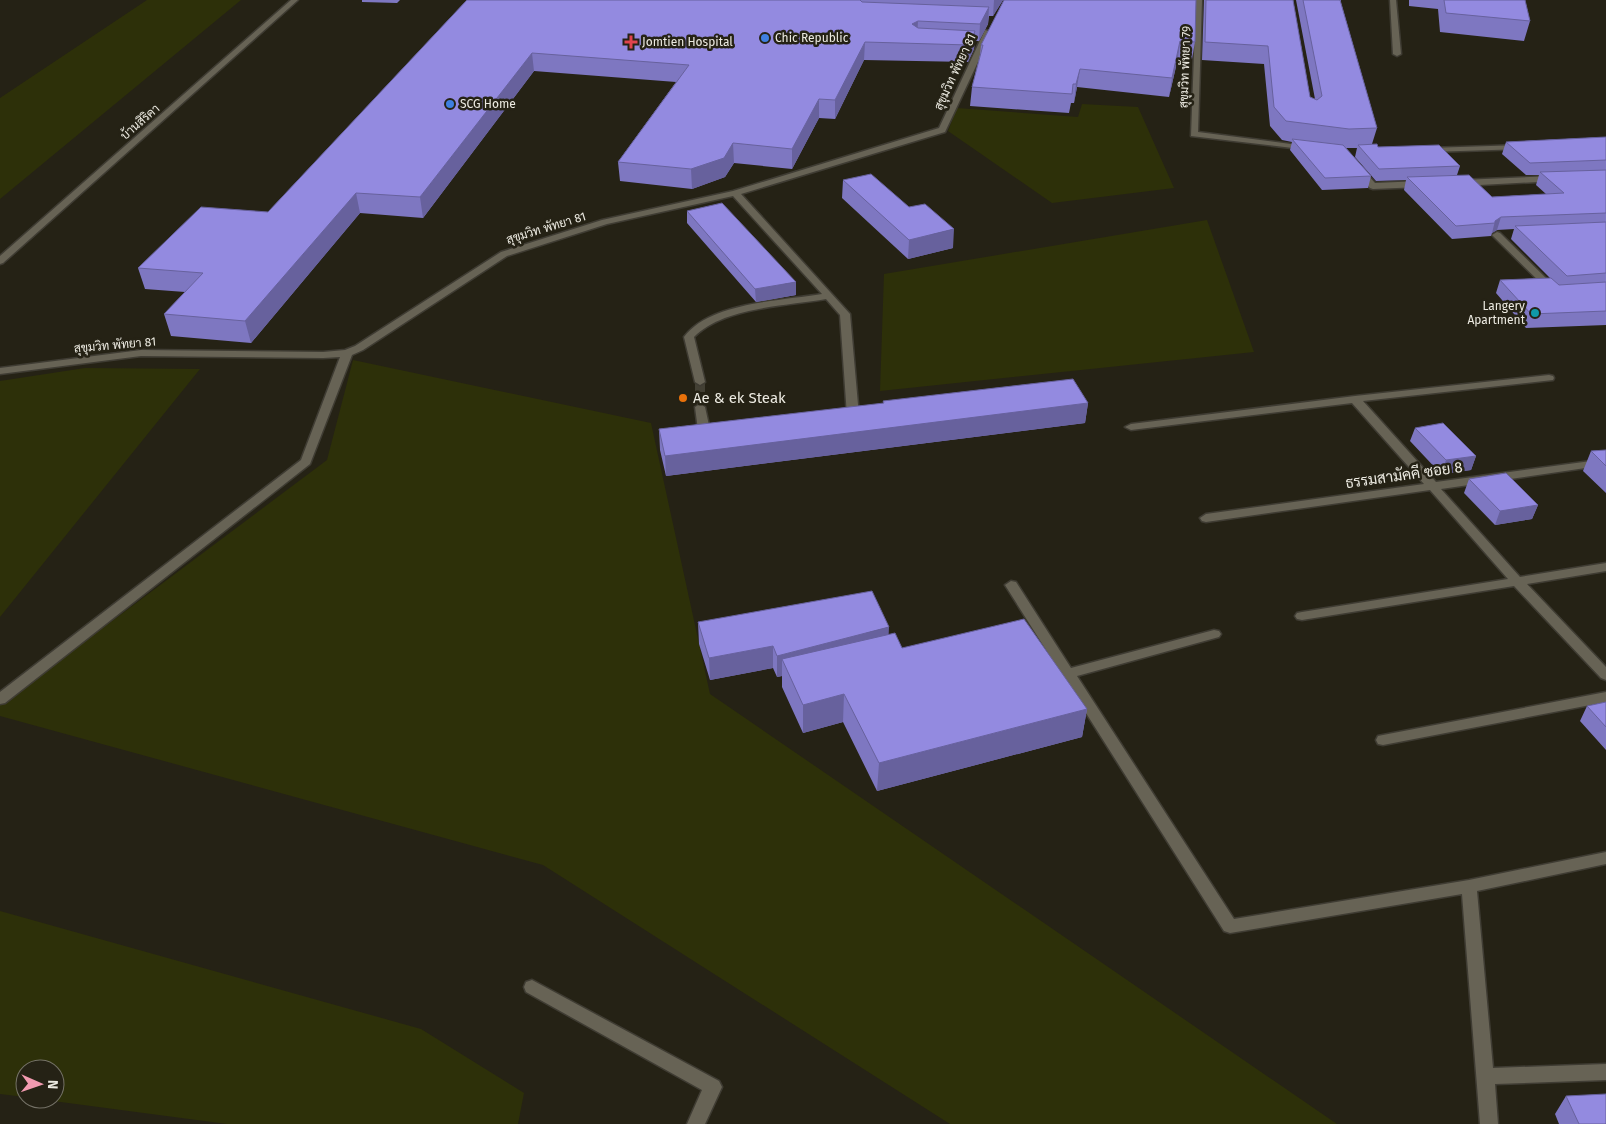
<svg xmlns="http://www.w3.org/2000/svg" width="1606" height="1124" viewBox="0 0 1606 1124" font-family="'Fira Sans',Sarabun,sans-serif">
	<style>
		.green { fill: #2d3009 }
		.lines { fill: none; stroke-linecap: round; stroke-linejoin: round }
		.street-tunnel { stroke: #434034; stroke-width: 10; stroke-dasharray: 10 5; stroke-linecap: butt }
		.street-casing { stroke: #3f3c33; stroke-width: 3 }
		.street { fill: #676355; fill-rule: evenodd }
		.wall { fill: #7e77c1 }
		.shaded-wall { fill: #67619d }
		.building { fill: #938ae0; stroke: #67619d }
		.shop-dot { fill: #3f7fe0; stroke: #252215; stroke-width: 2 }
		.health-dot { fill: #e0444e; stroke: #252215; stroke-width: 2 }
		.culture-dot { fill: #0f9aa8; stroke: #252215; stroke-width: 2 }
		.food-dot { fill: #e8710a; stroke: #252215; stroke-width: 2 }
		.labels { text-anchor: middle; stroke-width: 5; stroke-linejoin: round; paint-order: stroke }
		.far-poi-label { font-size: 12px; fill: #eceae1; stroke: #252215; text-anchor: start }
		.far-street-label { font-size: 12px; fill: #eceae1; stroke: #252215 }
		.poi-label { font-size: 15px; fill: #eceae1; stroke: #252215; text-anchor: start }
		.street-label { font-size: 15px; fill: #eceae1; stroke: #252215 }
	</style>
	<rect width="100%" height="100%" fill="#252215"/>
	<path class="green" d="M147,0h94l-241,199v-101z
		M1082,104l56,3 36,81 -122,15 -104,-72 9,-23 121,9z
		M1207,220l47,132 -374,39 4,-117z
		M353,360l298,63 59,271 627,430h-387l-407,-259 -543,-149v-11l327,-245z
		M85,368l115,1 -200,248v-236z
		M0,911l421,118 103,64 -6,31h-291l-189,-25h17v-30h-30v28l-25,-3z"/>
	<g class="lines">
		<path class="street-tunnel" d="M700,382v25"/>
		<g class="street-casing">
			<path id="street" d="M291,0h7l-295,263 -3,1v-8z
				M1196,0h6l-4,132 108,14h3v4l-118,-14z
				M1390,0h6l5,54 -4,2 -4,-2z
				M985,30l7,2 -47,100 -204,62 109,120 9,102 -2,2h-8l-2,-2 -7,-101 -14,-16c-39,7 -103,8 -132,38l11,45 -5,3 -5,-3 -11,-45c26,-35 97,-36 138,-43l-89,-98 -126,28 -100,32 -144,94 -11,5 -42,109 -305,239 -5,1v-12l301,-232 39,-103 -17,1 -182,-2 -141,18v-6l141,-18 182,2 22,-2 10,-4 146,-94 101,-32 131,-29 206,-63z
				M1521,145h3v4l-95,3 -4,-2 4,-2z
				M1356,168h6l13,15 46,-2 4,3 -4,3 -48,2 -3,-1 -14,-16z
				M1554,176l3,1v4l-96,5 -4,-3 4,-3z
				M1497,232l3,1 55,54v4h-6l-55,-54 -2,-2z
				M1549,375l4,1 1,2 -1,2 -190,21 73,81 170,-23v6l-165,24 79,88 86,-14v8l-79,13 79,83v13l-5,-2 -87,-92 -212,34 -5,-1 -2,-3 2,-3 5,-1 206,-33 -78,-89 -224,32 -4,-1 -2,-3 6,-4 218,-30 -72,-81 -221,27 -6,-3 6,-3 224,-28z
				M700,404l5,3 5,23 9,5 -2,2h-14l-5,-7 -3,-23z
				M1011,581l5,1 55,86 143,-38 5,1 2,3 -2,3 -142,39 157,243 235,-39 137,-28v12l-129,27 16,177 113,-4v16l-111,4 3,40h-18l-18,-230 -232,39 -6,-2 -219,-346z
				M1606,692v10l-223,43 -5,-1 -2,-4 2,-4 5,-1z
				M532,980l187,101 3,6 -17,37h-18l15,-34 -176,-98 -2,-5 2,-5z"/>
		</g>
		<use href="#street" class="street"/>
	</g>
	<path class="wall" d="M362,0h38l-3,3 -35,-1z
		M467,0h536l-10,16h-4l-1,8 -9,17h-4l-1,8 -6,13 -104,-2 -29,59 -16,-1 -27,51 -58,-6 -9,14 -33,12 -72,-8 -2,-19 58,-80 -142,-11 -111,147 -63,-5 -109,130 -80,-7 -7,-22 21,-22 -40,-3 -7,-21 130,-56z
		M1004,0l191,42 -3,17 -14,-1 -9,39 -92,-10 -3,16h-3l-2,10 -99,-7 2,-19 8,-32 1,-10z
		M1204,0h89l17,97 5,2 -19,-99h45v3l36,125 -5,16 6,3 82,19 -3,9 35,22 54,-3 -10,-9 3,-10h-13l-24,-21 4,-12 100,-5v188l-80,3 -30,-35 4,-13 50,-2 -39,-39 3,-10 -17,1 -5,3 -1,3 -39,3 -48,-49 2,-10 -30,1 -21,-24 2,-9h-11l25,28 -3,12 -46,2 -32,-40 2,-8 -10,-2 -12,-14 -6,-62 -62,-4z
		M1409,0h116l5,21 -6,20 -84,-9 -2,-23 -29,-3z
		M843,180l110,68 -45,11 -66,-61z
		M687,211l109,84 -40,7 -69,-79z
		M883,401l205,2 -3,20 -419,53 -6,-26 -1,-21 224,-25z
		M1415,428l61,28 -5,14 -30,4 -31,-33z
		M1606,450v43l-23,-22 8,-20z
		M1469,479l69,26 -6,14 -37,6 -31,-32z
		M698,622l191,12 13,14 185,61 -5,28 -205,54 -34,-69 -40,11 -21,-46v-11l-5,1 -4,-9 -63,12 -11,-36z
		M1606,702v48l-26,-29 7,-15z
		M1566,1096l40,28h-47l-4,-10z"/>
	<path class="shaded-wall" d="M994,0h9l-10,16z
		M989,7l-1,17 -9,17 1,-17z
		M918,21l-1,17 -5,-14z
		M975,31l-1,18 -6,13 1,-17z
		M1180,41l-2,17 -9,39 3,-19z
		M865,42l-1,18 -29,59v-19z
		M532,53l2,18 -111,147 -3,-21z
		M1080,69l-3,18 -3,16 2,-19z
		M819,99v19l-27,51v-20z
		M733,143l1,20 -9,14 -33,12 -1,-20z
		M356,193l4,20 -109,130 -6,-22z
		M1501,217l-4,13 -5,3 3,-12z
		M954,229l-1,19 -45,11 1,-19z
		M796,282v13l-40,7 -1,-13z
		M1088,403l-3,20 -419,53 -1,-20z
		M1476,456l-5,14 -30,4 5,-14z
		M1538,505l-6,14 -37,6 5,-14z
		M889,627l-1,22 -106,10v17l-5,1v-21z
		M773,646v22l-63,12 -1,-22z
		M844,694l-1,28 -40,11v-28z
		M1087,709l-5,28 -205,54 2,-28z"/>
	<path class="building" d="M467,0h393l2,2 127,5 -9,17 -62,-3 -6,3 6,4 57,3 -6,14 -104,-3 -30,58 -16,-1 -27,50 -59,-6 -9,15 -33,11 -73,-7 71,-97 -157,-12 -112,144 -64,-4 -111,128 -81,-7 39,-41 -65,-5 63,-61 67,5z
		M1004,0h192l-1,42 -15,-1 -8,37 -92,-9 -4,15h-3l-1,10 -100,-7 11,-42h-2z
		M1206,0h87l17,97 7,3 5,-4 -19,-96h37l37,128 -28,1 -63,-8 -12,-14 -6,-61 -63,-4z
		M1444,0h81l5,21 -84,-8z
		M1606,137v23l-76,3 -24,-21z
		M1292,139l51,6 28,31 -46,2z
		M1377,144l1,3 61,-2 21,21 -81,3 -21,-24z
		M1606,170v43l-105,4 -6,4v2l-39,3 -49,-49 62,-2 23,22 72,-4 -24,-21z
		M871,174l38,33 16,-3 29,25 -45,11 -66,-60z
		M722,203l74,79 -41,7 -68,-78z
		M1606,222v51l-39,3 -52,-50z
		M1551,278l8,7 47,-3v29l-75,3 -31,-34z
		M1073,379l15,24 -423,53 -6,-27 225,-26 -1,-2z
		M1443,423l33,33 -30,4 -31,-32z
		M1606,450v16l-15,-15z
		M1506,473l32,32 -38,6 -31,-32z
		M872,591l17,36 -112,29 -4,-10 -64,12 -11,-36z
		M1024,619l63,90 -208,54 -35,-69 -41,11 -21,-46 113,-26 7,15z
		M1606,702v25l-19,-21z
		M1606,1094v30h-27l-13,-28z"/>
	<g class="shop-dot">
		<circle cx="765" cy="38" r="5"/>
		<circle cx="450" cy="104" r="5"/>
	</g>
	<path class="health-dot" d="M628.5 34.5h5v5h5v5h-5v5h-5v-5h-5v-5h5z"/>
	<circle class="culture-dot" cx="1535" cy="313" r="5"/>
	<circle class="food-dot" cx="683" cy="398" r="5"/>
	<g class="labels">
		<g class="far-poi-label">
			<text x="775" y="42">Chic Republic</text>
			<text x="642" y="46">Jomtien Hospital</text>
			<text x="460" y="108">SCG Home</text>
			<text x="1525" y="310" text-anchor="end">Langery<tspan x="1525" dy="14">Apartment</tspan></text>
		</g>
		<g class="far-street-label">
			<text transform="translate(1185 67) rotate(-88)" y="4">สุขุมวิท พัทยา 79</text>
			<text transform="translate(955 72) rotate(-65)" y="4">สุขุมวิท พัทยา 81</text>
			<text transform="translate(140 122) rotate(-41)" y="4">บ้านสิริคา</text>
			<text transform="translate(546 228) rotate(-17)" y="4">สุขุมวิท พัทยา 81</text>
			<text transform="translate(115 345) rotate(-5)" y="4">สุขุมวิท พัทยา 81</text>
		</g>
		<g class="poi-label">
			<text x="693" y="403">Ae &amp; ek Steak</text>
		</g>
		<g class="street-label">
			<text transform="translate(1404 475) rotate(-8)" y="5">ธรรมสามัคคี ซอย 8</text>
		</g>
	</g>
	<g transform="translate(40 1084) rotate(92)"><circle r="24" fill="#252215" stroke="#757267"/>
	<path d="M0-4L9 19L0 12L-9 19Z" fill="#f29ab0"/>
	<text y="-8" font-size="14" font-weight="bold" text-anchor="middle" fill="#eceae1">N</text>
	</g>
</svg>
